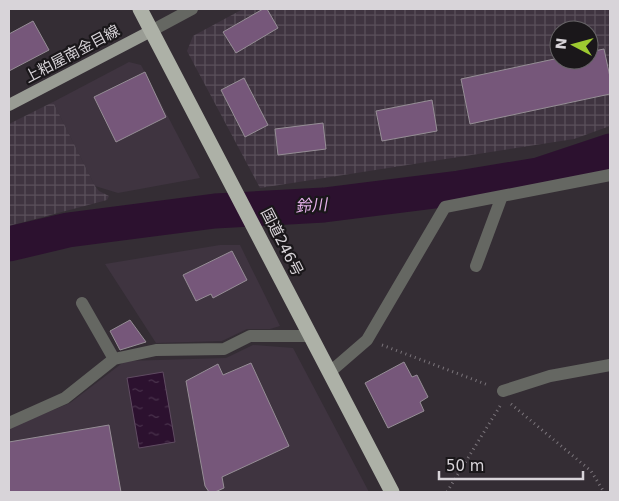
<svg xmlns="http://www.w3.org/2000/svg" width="619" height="501" viewBox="0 0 619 501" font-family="'DejaVu Sans','Noto Sans JP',sans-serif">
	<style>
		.built { fill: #3f3440 }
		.industrial { fill: url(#industrial-grid); fill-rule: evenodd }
		.water { fill: url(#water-ripples); stroke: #604c62 }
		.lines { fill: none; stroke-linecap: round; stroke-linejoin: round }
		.river { stroke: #2c112f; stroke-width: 35 }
		.building { fill: #76577a; stroke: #968e96 }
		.path { stroke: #7b757b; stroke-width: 3; stroke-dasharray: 1 4; stroke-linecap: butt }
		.minor { stroke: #656762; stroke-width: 12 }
		.major { stroke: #999c94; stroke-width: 12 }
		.highway { stroke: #adb1a7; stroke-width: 15 }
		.labels { text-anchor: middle; stroke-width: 4.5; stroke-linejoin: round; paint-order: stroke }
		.street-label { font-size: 15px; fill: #d8d4d9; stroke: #1a171a }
		.water-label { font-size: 16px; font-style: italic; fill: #e5b1ea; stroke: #1a171a }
	</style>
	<defs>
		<pattern id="industrial-grid" width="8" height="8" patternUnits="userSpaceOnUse" patternTransform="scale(1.25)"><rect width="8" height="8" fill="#3f3440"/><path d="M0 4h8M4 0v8" fill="none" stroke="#5a505b"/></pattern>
		<pattern id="water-ripples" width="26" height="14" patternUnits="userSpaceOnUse" patternTransform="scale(1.25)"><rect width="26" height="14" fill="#2c112f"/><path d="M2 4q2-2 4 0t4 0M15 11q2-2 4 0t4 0" fill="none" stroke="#4a334d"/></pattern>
	</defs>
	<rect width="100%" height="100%" fill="#342d34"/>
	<path class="built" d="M129,62l12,3 59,113 -82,15 -23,-7 -42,-84z
		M220,245h20l40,81 -10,3h-23l-25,12 -66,2 -51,-79z
		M253,345l40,3 76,144h-360v-64l61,-25 55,-42 101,-3z"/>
	<path class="industrial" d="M243,9h367v117l-36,13 -314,49 -73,-137 6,-15zM559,30h30v30h-30z
		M53,102l42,84 4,5 10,5 -2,4 -98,26v-102z"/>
	<path class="water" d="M163,372l12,70 -36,6 -12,-70z"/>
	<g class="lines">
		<path class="river" d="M9,244l59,-14 147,-19 109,-6 135,-17 79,-13 72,-24"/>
	</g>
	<path class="building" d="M263,9h4l11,19 -42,25 -13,-21z
		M33,21l16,29 -40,21v-37z
		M604,49l6,28v17l-140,30 -9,-45 98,-21v2h30v-8z
		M145,72l21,45 -50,25 -22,-45z
		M244,78l24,47 -23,12 -24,-47z
		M432,100l5,31 -55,10 -6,-30z
		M323,123l3,26 -48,6 -3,-26z
		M232,251l15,29 -34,18 -2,-4 -15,7 -13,-26z
		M130,320l16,22 -26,8 -10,-19z
		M404,362l8,15 5,-2 11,22 -8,5 4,9 -36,17 -23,-45z
		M251,363l38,83 -67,31 2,11 -9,4h-6l-4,-6 -19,-105 32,-17 5,11z
		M109,425l12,67h-112v-50z"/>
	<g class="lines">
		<path class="path" d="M382,345l106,40
			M511,404l80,67 13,21
			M447,492l53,-86"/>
		<path class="minor" d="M151,31l41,-22
			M476,266l26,-70
			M82,303l32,56
			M330,372l37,-32 78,-133 165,-32
			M503,391l47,-15 60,-11
			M9,423l56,-25 49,-39 42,-9 68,-1 26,-13h61"/>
		<path class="major" d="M9,105l142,-74"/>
		<path class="highway" d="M140,9l252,483"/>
	</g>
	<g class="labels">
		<g class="street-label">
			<text transform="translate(72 54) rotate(-28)" y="5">上粕屋南金目線</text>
			<text transform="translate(282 242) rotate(63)" y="5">国道246号</text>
		</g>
		<g class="water-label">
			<text transform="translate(311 205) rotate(-4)" y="6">鈴川</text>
		</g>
	</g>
	<rect width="619" height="501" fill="none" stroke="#d8d4d9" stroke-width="20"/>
	<g transform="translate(574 45) rotate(276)"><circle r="24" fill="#1a171a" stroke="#666366"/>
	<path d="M0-4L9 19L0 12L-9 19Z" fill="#9dca31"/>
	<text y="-8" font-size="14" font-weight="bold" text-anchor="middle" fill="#d8d4d9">N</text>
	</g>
	<path d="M439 471v8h144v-8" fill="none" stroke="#d8d4d9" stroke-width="2.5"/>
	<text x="446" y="471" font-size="15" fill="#d8d4d9" stroke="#1a171a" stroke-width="4" paint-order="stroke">50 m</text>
</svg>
